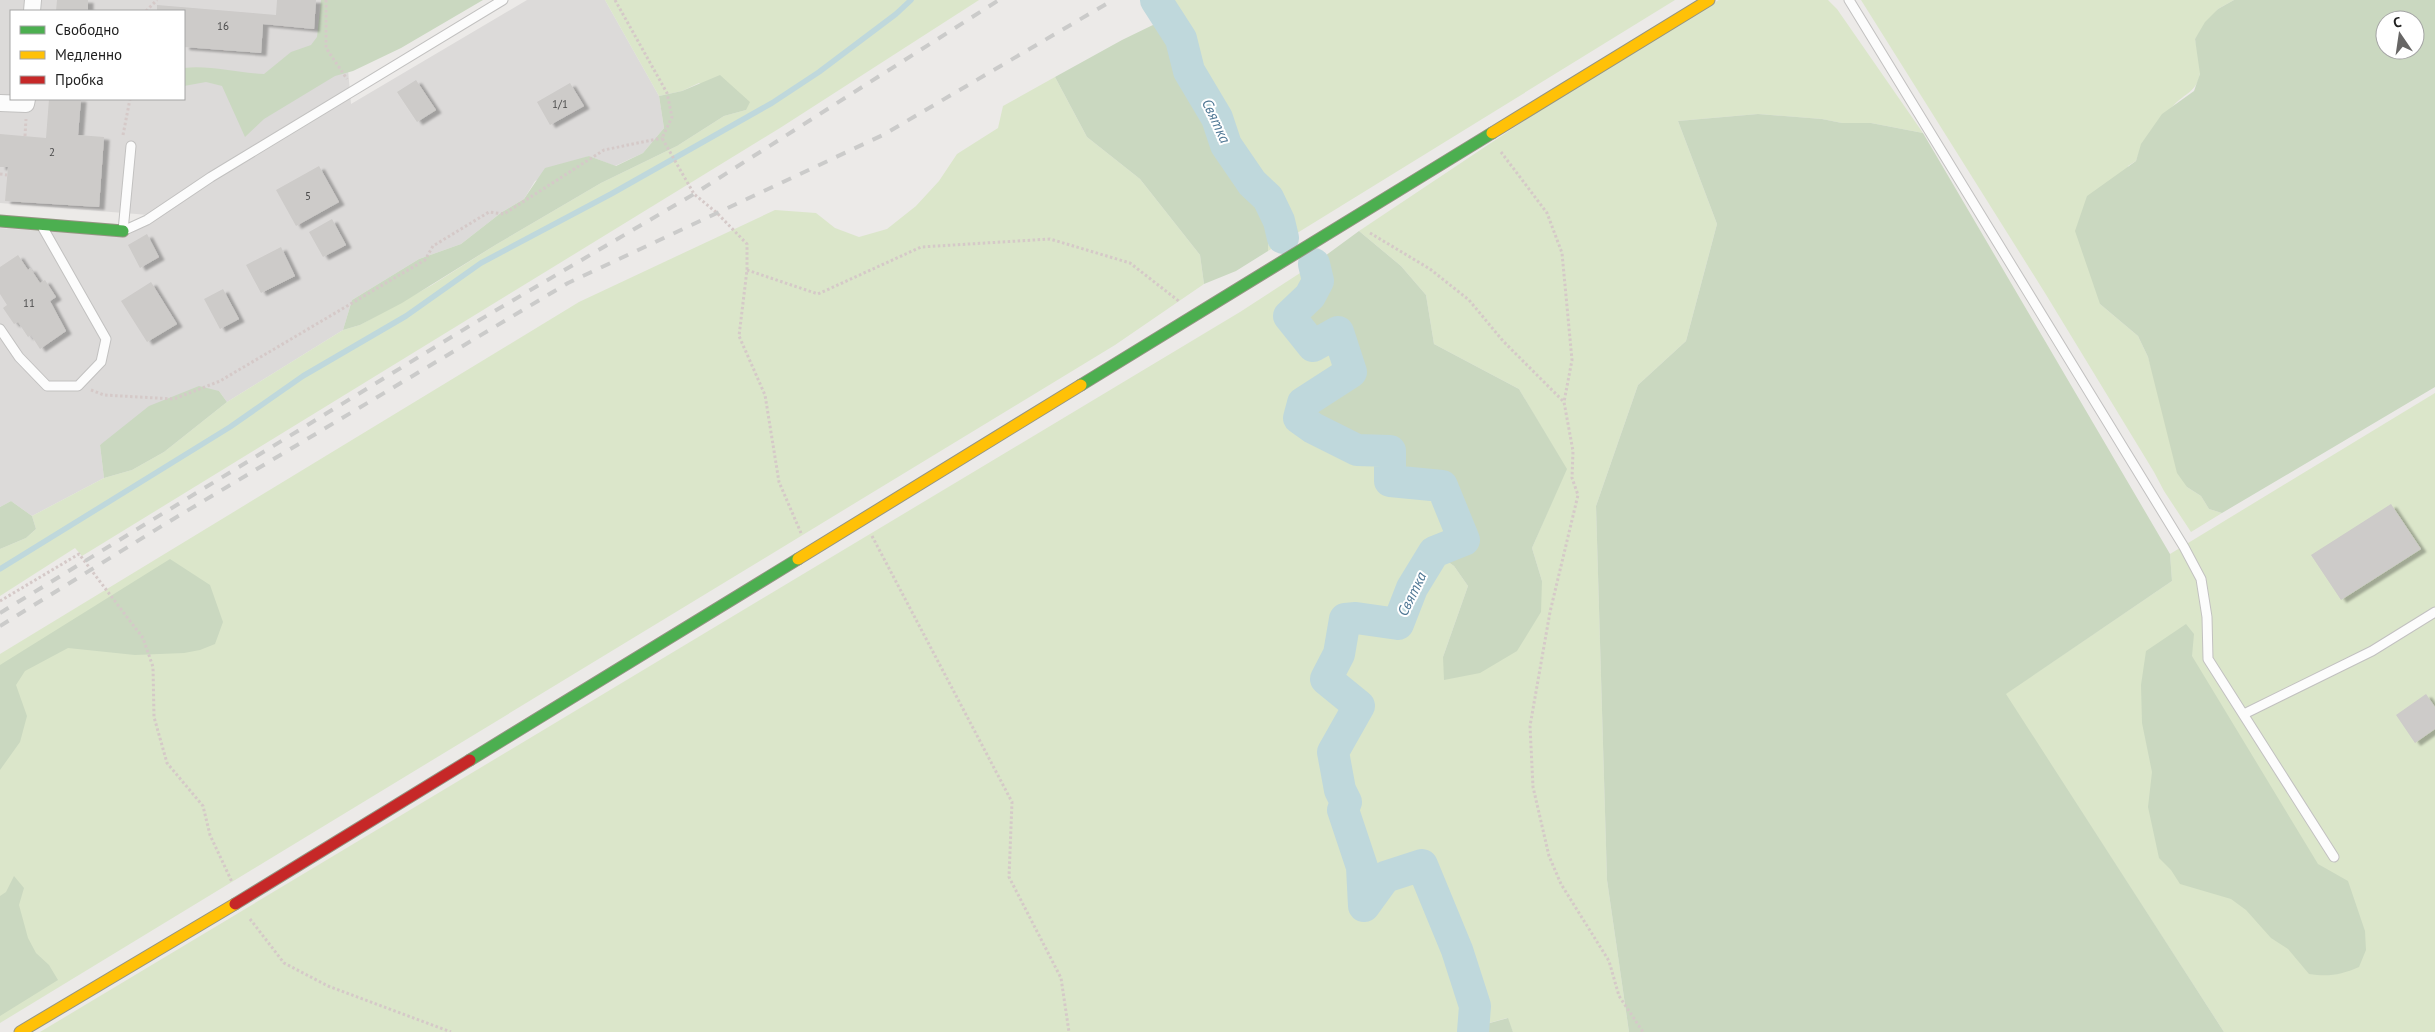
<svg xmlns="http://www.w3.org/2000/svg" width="2435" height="1032" viewBox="0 0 2435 1032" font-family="'PT Sans',sans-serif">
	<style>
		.residential { fill: #dcdad9; fill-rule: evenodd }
		.grass { fill: #dbe6ca }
		.forest { fill: #cad8c0; fill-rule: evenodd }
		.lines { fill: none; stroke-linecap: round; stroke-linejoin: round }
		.stream { stroke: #bfd8dc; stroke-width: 5.5 }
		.river { stroke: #bfd8dc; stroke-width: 32 }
		.building { fill: #cdcbc9; filter: url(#shadow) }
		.lane-casing { stroke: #c2c1c0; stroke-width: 11 }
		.street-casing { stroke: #c2c1c0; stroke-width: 18 }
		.fast-casing { stroke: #949482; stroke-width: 13 }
		.slow-casing { stroke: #949482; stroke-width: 13 }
		.jam-casing { stroke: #949482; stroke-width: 13 }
		.path { stroke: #d5c9c8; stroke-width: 3; stroke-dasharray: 2.5 2.5; stroke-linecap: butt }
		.lane { stroke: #fcfcfc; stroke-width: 9 }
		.street { stroke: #fcfcfc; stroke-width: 16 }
		.fast { stroke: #4caf50; stroke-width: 11 }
		.slow { stroke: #ffc107; stroke-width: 11 }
		.jam { stroke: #c62828; stroke-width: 11 }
		.rail { stroke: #cbcbca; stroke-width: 4; stroke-dasharray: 10 10; stroke-linecap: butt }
		.labels { text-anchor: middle; stroke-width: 4; stroke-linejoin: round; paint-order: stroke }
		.number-label { font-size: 11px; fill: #4a4a4a }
		.water-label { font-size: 15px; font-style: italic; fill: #4f7794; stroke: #fff }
	</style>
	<defs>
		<filter id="shadow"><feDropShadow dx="5.5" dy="3" stdDeviation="1" flood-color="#0004"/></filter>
	</defs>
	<rect width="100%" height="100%" fill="#eceae8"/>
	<path class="residential" d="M0,0h345l-1,24 7,80 176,-104h78l54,96 5,32 -21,25 -28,13 -26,-10 -54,25 -11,18 -22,13 -41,32 -42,15 -67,41 -9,30 -116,72 -8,-11 -119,54 4,33 -72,38 -21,-15 -11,6v-279l125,9 36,-21 -161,-13zM11,11h173v88h-173z"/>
	<path class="grass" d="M605,0h374l-199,128 -698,428 -7,-8 -75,48v-47l26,-11 10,-9 -4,-13 72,-38 28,-8 32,-18 63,-50 116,-72 17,-5 72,-40 65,-41 104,-61 76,-37 47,-30 22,-6 -47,-27 -17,8 -23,5z
		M1171,0h504l-407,251 1,-23 -7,-16 -18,-18 -28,-41 -8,-29 -31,-47 -7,-29 -13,-25 20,-10z
		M1719,0h109l9,9 86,124 -52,-10h-29l-20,-4 -64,-5 -80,7 39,103 -31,117 -48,44 -42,121 11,374 22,152h-116l-6,-14 -50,14h-1417l1200,-720 74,-48 4,17 -8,15 28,36 13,40 -48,31 32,35 22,12 33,1 1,30 51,5 22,54 -30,12 20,14 14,20 -25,71 99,-76 -10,-33 34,-79 -47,-80 -85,-45 -8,-49 -25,-29 -42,-35 283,-189z
		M1861,0h373l-16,9 -23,30c2,11 6,23 5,34 -2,18 -16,21 -26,32 -16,17 -31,33 -38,56l-8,5 -28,138 38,32 10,21 39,130 14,9 8,13 13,4 -31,19 -27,-41 -10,-19 -109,-179z
		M1055,77l32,60 53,42 60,76 4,29 -89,61 -1115,678v-369l579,-352 196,-92 41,3 19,15 24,9 28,-8 29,-23 23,-25 18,-27 41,-26 5,-22z
		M2435,393v639h-211l-219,-338 167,-113 -2,-27z"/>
	<path class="forest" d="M321,0h162l-82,48 -48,23 -18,5 -71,43 -19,18 -23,-51 -16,-4 -22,4v-18c26,-3 53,5 80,6l27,-22 20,-7 6,-8z
		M2234,0h201v387l-213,126 -13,-4 -8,-13 -14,-9 -10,-14 -29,-116 -10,-21 -38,-32 -25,-73 12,-35 49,-35 5,-17 21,-30 32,-23 6,-17 -5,-35 10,-17 13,-13zM2385,20h30v30h-30z
		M1157,23l13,25 7,29 31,47 8,29 28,41 18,18 7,16 -1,23 -32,20 -32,13 -4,-29 -60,-76 -53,-42 -32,-60 67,-37z
		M720,75l30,27 -4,8 -22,6 -47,30 -76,37 -104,61 -95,59 -42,22 -17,5 9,-30 67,-41 42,-15 41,-32 22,-13 21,-31 44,-12 27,10 27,-13 21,-25 -5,-32 23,-5z
		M1758,114l64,5 20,4h29l52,10 247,421 2,27 -166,113 218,338h-595l-22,-152 -11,-374 42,-121 48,-44 31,-117 -39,-103z
		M1359,231l42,35 25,29 8,49 85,45 48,80 -35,79 10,33 -1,31 -24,39 -37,22 -36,7 -1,-23 25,-71 -14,-20 -20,-14 30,-12 -22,-54 -52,-5v-30l-33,-1 -44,-22 -14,-10 4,-15 48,-31 -13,-40 -25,14 -24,-30 21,-20 8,-14 -4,-18z
		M199,386l20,5 8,11 -63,50 -32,18 -28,8 -4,-33 49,-39z
		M11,501l21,15 4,13 -10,9 -26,11v-42z
		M170,559l40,26 13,37 -8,22 -15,6 -16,3 -49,2 -67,-7 -43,23 -9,14 11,31 -7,26 -20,28v-105z
		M2186,624l8,10 -2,22 126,208 30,17 17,50 1,19 -7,17c-18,8 -31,10 -50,7l-21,-25 -17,-11 -25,-28 -15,-11 -51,-15 -9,-14 -12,-12 -11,-51 4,-35 -10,-49 -1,-38 5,-34z
		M14,876l10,12 -5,17 9,33 8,15 13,12 9,15 -58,36v-120l6,-4z
		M1508,1018l5,14h-56z"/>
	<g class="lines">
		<path class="stream" d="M0,569l230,-142 73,-51 103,-60 75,-53 130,-69 161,-91 47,-31 77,-58 15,-14"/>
		<path class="river" d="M1156,0l25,39 8,32 28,47 9,27 26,38 16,15 11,23 4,17
			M1314,264l4,17 -8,15 -21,20 24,30 25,-14 13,40 -48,31 -4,15 14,10 44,22 33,1v30l52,5 22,54 -30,12 -22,36 -14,36 -42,-6 -11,1 -6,35 -13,25 33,27 -26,46 7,38 6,12 -3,8 19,57 2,39 21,-29 37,-12 35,85 18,56 -2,26"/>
	</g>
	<path class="building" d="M57,0h31v11h-32z
		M277,0h39l-2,29 -51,-5 -2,29 -77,-6v-36h-27v-6l119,10z
		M416,80l20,30 -19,12 -20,-30z
		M570,83l14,23 -34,19 -13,-23z
		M49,99h32l-3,36 26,2 -5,70 -94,-6 3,-34h-8v-33l46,4z
		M319,166l20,36 -43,24 -20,-36z
		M332,219l14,26 -23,12 -14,-25z
		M147,234l12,23 -19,11 -12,-23z
		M281,247l14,29 -34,17 -15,-28z
		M18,255l10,15 2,-2 10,15 5,-3 11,17 -6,4 16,30 -26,18 -9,-14 -3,2 -10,-15 -4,2 -11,-16 4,-3 -7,-11v-27z
		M151,282l26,42 -30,18 -26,-41z
		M223,289l16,30 -19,10 -16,-30z
		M2391,504l30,45 -80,51 -30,-45z
		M2426,694l9,13v22l-20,14 -19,-28z"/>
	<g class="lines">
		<g class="lane-casing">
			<path id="lane" d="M1849,0l335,547 17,32 6,38 1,42 126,198
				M123,231l24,-11 64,-43 292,-177
				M123,231l8,-85
				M0,329l19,28 28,29h31l23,-24 5,-23 -63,-111
				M2244,714l128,-63 63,-39"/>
		</g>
		<g class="street-casing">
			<path id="street" d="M32,11l1,-11
				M0,103l26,1 1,-5"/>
		</g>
		<g class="fast-casing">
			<path id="fast" d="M0,221l123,10
				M1081,385l411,-252
				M470,760l328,-201"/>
		</g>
		<g class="slow-casing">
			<path id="slow" d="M1492,133l217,-133
				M798,559l283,-174
				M20,1032l215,-128"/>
		</g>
		<g class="jam-casing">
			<path id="jam" d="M235,904l235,-144"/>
		</g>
		<path class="path" d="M326,0v48l21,31
			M615,0l52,93 5,24 -10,21 32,56 23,19 30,31v26l-8,66 26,59 14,87 22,51
			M146,11l11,-11
			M123,135l7,-36
			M25,136l1,-17
			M1501,152l46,61 15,40 10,107 -8,42 9,49 -1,27 6,17 -28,117 -20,114 3,61 16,69 12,28 48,77 10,35 24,36
			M0,174l7,1
			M1370,233l60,36 39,31 34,41 61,61
			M747,270l71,24 103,-47 129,-8 80,24 50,39
			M91,390l13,5 70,4 46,-18 205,-121 8,-14 56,-34 15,2 100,-64 58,-12
			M872,536l140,266 -3,75 52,101 8,54
			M0,601l79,-47 64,84 10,29 1,50 13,46 36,43 7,29 22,47
			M250,919l34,44 44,23 123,46"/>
		<use href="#lane" class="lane"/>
		<use href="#street" class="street"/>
		<use href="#fast" class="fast"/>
		<use href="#slow" class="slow"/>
		<use href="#jam" class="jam"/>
		<path class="rail" d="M0,613l476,-291 218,-128 305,-194
			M0,626l165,-102 403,-241 315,-148 230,-135"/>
	</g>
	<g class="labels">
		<g class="number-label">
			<text x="223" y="30">16</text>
			<text x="560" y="108">1/1</text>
			<text x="52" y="156">2</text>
			<text x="308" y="200">5</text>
			<text x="29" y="307">11</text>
		</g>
		<g class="water-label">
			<text transform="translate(1216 121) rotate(65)" y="5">Святка</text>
			<text transform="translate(1412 594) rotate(-64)" y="5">Святка</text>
		</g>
	</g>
	<rect x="10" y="10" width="175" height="90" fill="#ffffff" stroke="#a5a5a5"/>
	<rect x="20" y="26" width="25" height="8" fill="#4caf50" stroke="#a5a5a5"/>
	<text x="55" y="35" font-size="15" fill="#1f1f1f">Свободно</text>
	<rect x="20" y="51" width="25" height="8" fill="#ffc107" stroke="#a5a5a5"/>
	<text x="55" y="60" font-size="15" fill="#1f1f1f">Медленно</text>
	<rect x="20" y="76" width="25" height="8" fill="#c62828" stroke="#a5a5a5"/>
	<text x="55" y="85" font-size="15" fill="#1f1f1f">Пробка</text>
	<g transform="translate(2400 35) rotate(347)"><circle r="24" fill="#ffffff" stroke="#a5a5a5"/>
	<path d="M0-4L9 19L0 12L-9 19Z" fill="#676665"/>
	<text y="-8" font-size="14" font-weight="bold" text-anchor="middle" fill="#1f1f1f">С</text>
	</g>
</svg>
